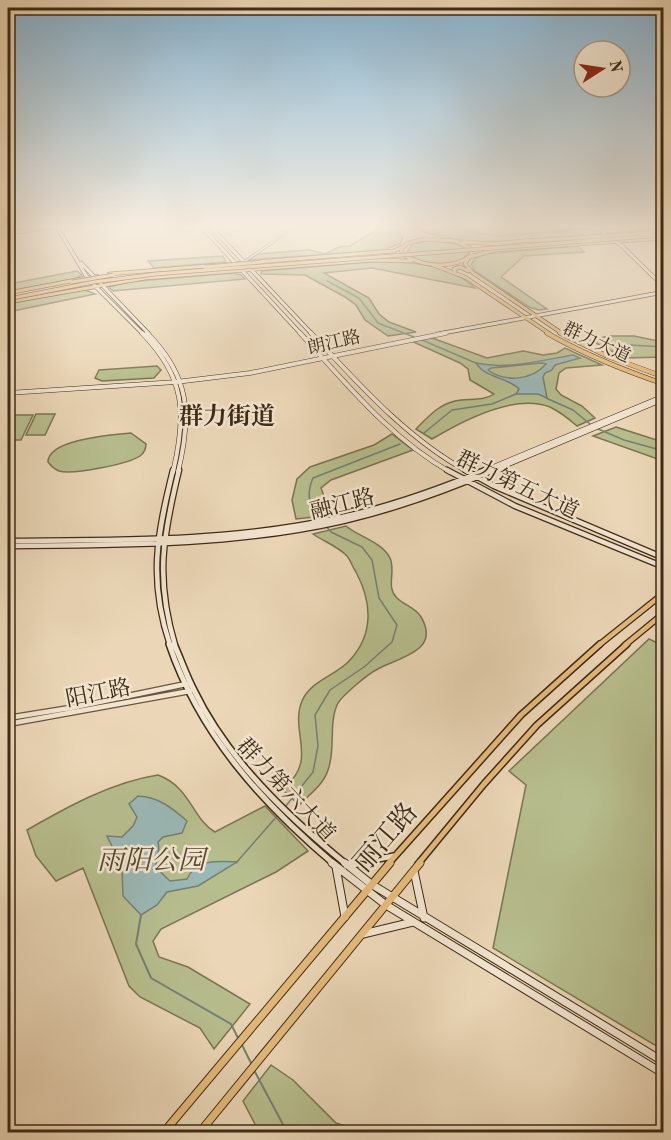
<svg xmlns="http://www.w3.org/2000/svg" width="671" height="1140" viewBox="0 0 671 1140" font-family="'Old Standard TT','Noto Serif SC',serif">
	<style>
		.green { fill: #b7be8e; stroke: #7a7452; stroke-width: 1.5 }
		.water { fill: #9bb8b6; stroke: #758076; stroke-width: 1.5; fill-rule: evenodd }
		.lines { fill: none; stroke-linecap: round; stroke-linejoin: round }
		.stream-far1 { stroke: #758076; stroke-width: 1.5 }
		.stream { stroke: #758076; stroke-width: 2 }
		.minor-casing { stroke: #68563e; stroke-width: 3 }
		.tertiary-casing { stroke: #68563e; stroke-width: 7 }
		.secondary-far4-casing { stroke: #3d2b15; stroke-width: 4.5 }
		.secondary-far3-casing { stroke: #3d2b15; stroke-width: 5 }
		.secondary-far2-casing { stroke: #3d2b15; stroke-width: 7 }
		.secondary-far1-casing { stroke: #3d2b15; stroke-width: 8 }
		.secondary-casing { stroke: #3d2b15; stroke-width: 9 }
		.primary-far4-casing { stroke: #3d2b15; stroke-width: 4.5 }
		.primary-far3-casing { stroke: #3d2b15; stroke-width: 5 }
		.primary-far2-casing { stroke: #3d2b15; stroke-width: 7 }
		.primary-far1-casing { stroke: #3d2b15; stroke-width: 8 }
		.primary-casing { stroke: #3d2b15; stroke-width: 9 }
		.trunk-casing { stroke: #3d2b15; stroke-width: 4.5 }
		.minor { stroke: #f2e5d0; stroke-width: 1.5 }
		.tertiary { stroke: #f2e5d0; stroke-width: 4.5 }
		.secondary-far4 { stroke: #f2e5d0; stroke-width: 3 }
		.secondary-far3 { stroke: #f2e5d0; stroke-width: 4 }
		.secondary-far2 { stroke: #f2e5d0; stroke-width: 4.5 }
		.secondary-far1 { stroke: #f2e5d0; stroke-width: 5 }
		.secondary { stroke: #f2e5d0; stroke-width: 7 }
		.primary-far4 { stroke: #e6bc7c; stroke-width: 3 }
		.primary-far3 { stroke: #e6bc7c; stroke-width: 4 }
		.primary-far2 { stroke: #e6bc7c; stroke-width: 4.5 }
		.primary-far1 { stroke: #e6bc7c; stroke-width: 5 }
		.primary { stroke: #e6bc7c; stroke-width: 7 }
		.trunk { stroke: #e6bc7c; stroke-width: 3 }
		.trunk-bridge-casing { stroke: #3d2b15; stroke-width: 4.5; stroke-linecap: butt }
		.trunk-bridge { stroke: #e6bc7c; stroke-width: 3 }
		.labels { text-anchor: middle; stroke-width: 5; stroke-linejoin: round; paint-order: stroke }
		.far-street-label { font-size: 18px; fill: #3d2b15; stroke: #f2e5d0 }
		.street-label { font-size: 22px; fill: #3d2b15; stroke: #f2e5d0 }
		.far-district-label { font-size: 24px; font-weight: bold; fill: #3d2b15; stroke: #f2e5d0 }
		.near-street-label { font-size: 27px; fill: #3d2b15; stroke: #f2e5d0 }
		.near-park-label { font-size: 27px; font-style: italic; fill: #55482d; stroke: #f2e5d0 }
	</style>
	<rect width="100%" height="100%" fill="#ebd7b7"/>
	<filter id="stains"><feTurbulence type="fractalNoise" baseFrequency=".00333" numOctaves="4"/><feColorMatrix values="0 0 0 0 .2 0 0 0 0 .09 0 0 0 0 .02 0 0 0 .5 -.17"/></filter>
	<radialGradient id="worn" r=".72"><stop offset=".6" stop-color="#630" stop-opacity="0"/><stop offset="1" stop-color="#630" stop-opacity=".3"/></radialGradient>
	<path class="green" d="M384,225c8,0 14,5 19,12l-3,7 -17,6 -134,10 9,-6 51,-4 16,4 14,-7 11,-1z
		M410,225h24l63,11 98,-8 6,5c-12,4 -31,3 -45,4 -48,4 -102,12 -146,-12z
		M429,241l29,3 11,8c-10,17 -51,14 -62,0l6,-8z
		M577,246l7,6 -60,4 -23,21 46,32 -8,1 -10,-3 -54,-36 -4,-7 6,-7 9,-3z
		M223,256l3,6 -72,6 -6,-7z
		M372,262c34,-1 77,1 103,26l-103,-20 -48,5 45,25 10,16 10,8 27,10 -28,4 -23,-16 -9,-15 -11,-8 -40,-22 -44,-1 1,-3z
		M77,271l5,4 -5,3 -69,14v-8z
		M232,273l9,2 4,4 -132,12 -4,-4 20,-5z
		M83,289l12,5 -87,18v-8z
		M609,336h25l29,6v15l-38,1 -35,-18z
		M432,338l55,20 36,-7 20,4 14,-2 8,-5 37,17 -36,3 -7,5 -3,16 5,6 21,11 13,12 -18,8c-8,-7 -17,-14 -27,-19 -35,-14 -88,14 -118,32l-16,-10c12,-12 22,-24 39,-28 14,-3 27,1 39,-7l-24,-14 -2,-11 -8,-6 -49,-22z
		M157,366l4,4 -7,8 -52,3 -7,-3 4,-8z
		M36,414h19l-10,21h-19z
		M9,415h24l-12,25h-13z
		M616,427l47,15v19l-70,-25z
		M131,433l15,11c0,5 -2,9 -6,12 -12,8 -67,19 -81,15 -5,-2 -8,-5 -11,-9 0,-23 64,-27 83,-29z
		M392,434l21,16 -82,30 -10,8 10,27 -35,4 -4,-19 5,-21 13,-12 64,-22z
		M346,526c13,11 36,16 44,32 6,14 -4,28 6,39 7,8 19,10 25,20 21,35 -25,41 -45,53 -8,4 -33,25 -38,33 -10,20 -2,46 -10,67 -4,14 -19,25 -29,35l-17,-16c38,-28 7,-57 20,-88 9,-21 34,-25 48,-41 24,-26 22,-58 6,-88 -3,-4 -5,-11 -9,-16 -8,-9 -24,-15 -34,-22z
		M649,639l15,7 -1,404 -170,-102 33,-163 -17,-14z
		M158,775c33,12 34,44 57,57l50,-26 43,45 -32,21 -115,57 -8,12 6,16 29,10 62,37 -36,45 -14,-21 -60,-31 -11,-11 -46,-118 -27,13 -20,-25 -9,-26c40,-23 85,-48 131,-55z
		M271,1065l22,15 43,43 27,9h-104l-16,-31z"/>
	<path class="water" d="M573,355l7,3 -25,7 -3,5 -7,3 -2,4 4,21 -9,-4h-22l3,-5c-12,-12 -34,-11 -43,-26 32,7 66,-3 97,-8zM542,363l4,1c-14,16 -40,19 -58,6l3,-2z
		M138,796c21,1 34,12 49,25l-5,12 -19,4 -5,5c5,22 -14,16 12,39l17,-2c9,-20 30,-18 50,-17l-39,24 -31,6 -10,13 -16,10 -18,-19 -1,-29 -15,-31 15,1 11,-11 4,-9 -8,-13z"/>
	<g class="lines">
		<path class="stream-far1" d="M327,281l32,17 19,25 36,14
			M422,340l56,24
			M608,347l23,-2 33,2
			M546,398l27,12 17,14
			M596,428l28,12 40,11
			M424,433l28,-23 40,-6 24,-10
			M319,520c-11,-13 -13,-26 -6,-42l87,-34
			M285,807l28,-35 5,-26 -3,-31 15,-25 34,-23 28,-25 5,-17 -18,-27 -7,-38 -10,-13 -31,-15 -6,-7
			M236,863l42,-48"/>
		<path class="stream" d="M141,915l-5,29 15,34 80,46 7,14
			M242,1045l10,20
			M254,1070l33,62"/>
		<g class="minor-casing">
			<path id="minor" d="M244,262l53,-37"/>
		</g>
		<g class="tertiary-casing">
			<path id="tertiary" d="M8,718l62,-10 116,-24
				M8,724l182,-33"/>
		</g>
		<g class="secondary-far4-casing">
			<path id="secondary-far4" d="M56,225l32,54 55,55
				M200,225l101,109
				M209,225l103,109
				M594,225l28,21 42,41
				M81,263l68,71
				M438,334l226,-42"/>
		</g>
		<g class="secondary-far3-casing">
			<path id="secondary-far3" d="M142,333c43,44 45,80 31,139
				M147,333c43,43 45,82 31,139
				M300,333c46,50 90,105 150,139
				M311,333c48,51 95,105 157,139
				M8,393l168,-11 74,-9 196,-40
				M481,472l183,-76
				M490,472l174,-73"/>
		</g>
		<g class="secondary-far2-casing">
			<path id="secondary-far2" d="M447,470l68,36 149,61
				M465,470l29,16 170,72
				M8,541c110,-1 222,1 330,-23 51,-11 99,-28 147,-48
				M8,546c112,-1 226,0 335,-25 52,-12 102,-30 151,-51
				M170,645c-22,-65 -13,-110 3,-175
				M175,645c-20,-67 -12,-109 4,-175"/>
		</g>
		<g class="secondary-far1-casing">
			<path id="secondary-far1" d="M169,644c31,91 93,159 165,220
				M174,644c7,15 12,31 20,46 33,69 94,127 152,174
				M350,864l44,-8"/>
		</g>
		<g class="secondary-casing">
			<path id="secondary" d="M332,863l54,42 278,169
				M345,863l26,21 293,178
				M347,865l11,-2
				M336,867l9,50
				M414,871l10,47
				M363,934l50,-12"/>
		</g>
		<g class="primary-far4-casing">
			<path id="primary-far4" d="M8,233l61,-8
				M468,259l-3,5 8,9 90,61
				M433,265l32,12 85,57
				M455,271l-1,-2 6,-2 8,4"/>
		</g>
		<g class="primary-far3-casing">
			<path id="primary-far3" d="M547,333c38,22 76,37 117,51
				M560,333l47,23 57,21"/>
		</g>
		<g class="primary-far2-casing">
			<path id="primary-far2" d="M599,645l65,-52
				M625,645l39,-32"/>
		</g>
		<g class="primary-far1-casing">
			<path id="primary-far1" d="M388,864l133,-149 79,-71
				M418,864l66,-80 53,-59 90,-81"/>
		</g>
		<g class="primary-casing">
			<path id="primary" d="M164,1132l226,-269
				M200,1132l220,-269"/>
		</g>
		<g class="trunk-casing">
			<path id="trunk" d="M617,234l47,-4
				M425,239l30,2 15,7 2,7c-20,15 -49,12 -70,-1l-1,-5 7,-6z
				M463,242l33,2
				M493,244l40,-4
				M494,250l170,-12
				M367,253l27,-2 8,-4
				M470,257l25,-7
				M369,260l42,1
				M109,274l259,-21
				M8,293l89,-17
				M8,302l137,-24 227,-18"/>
		</g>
		<use href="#minor" class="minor"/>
		<use href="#tertiary" class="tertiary"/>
		<use href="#secondary-far4" class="secondary-far4"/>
		<use href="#secondary-far3" class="secondary-far3"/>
		<use href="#secondary-far2" class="secondary-far2"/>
		<use href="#secondary-far1" class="secondary-far1"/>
		<use href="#secondary" class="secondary"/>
		<use href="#primary-far4" class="primary-far4"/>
		<use href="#primary-far3" class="primary-far3"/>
		<use href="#primary-far2" class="primary-far2"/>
		<use href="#primary-far1" class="primary-far1"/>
		<use href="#primary" class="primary"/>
		<use href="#trunk" class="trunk"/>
		<g class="trunk-bridge-casing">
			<path id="trunk-bridge" d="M530,241l120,-8
				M205,267l56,-5
				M72,282l41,-7
				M8,299l86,-17 62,-8 508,-39"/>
		</g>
		<use href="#trunk-bridge" class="trunk-bridge"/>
	</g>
	<linearGradient id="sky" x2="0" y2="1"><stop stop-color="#89b6d4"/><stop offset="0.59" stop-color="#f6eddf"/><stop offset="1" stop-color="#f6eddf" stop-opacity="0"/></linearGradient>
	<rect width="671" height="384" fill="url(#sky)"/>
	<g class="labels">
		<g class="far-street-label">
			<text transform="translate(334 342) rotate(-13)" y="6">朗江路</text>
			<text transform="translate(597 342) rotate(25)" y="6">群力大道</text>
		</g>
		<g class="street-label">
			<text transform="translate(518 484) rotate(25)" y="8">群力第五大道</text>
			<text transform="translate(342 503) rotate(-14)" y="8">融江路</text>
			<text transform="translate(98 692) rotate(-11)" y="8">阳江路</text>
			<text transform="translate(287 789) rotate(47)" y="8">群力第六大道</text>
		</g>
		<g class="far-district-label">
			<text x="227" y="424">群力街道</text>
		</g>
		<g class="near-street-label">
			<text transform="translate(385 837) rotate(-49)" y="9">丽江路</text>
		</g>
		<g class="near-park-label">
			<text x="151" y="869">雨阳公园</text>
		</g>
	</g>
	<rect width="671" height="1140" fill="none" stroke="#ebd7b7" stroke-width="30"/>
	<rect x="9" y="9" width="653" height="1122" fill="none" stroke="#3d2b15" stroke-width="3"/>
	<rect x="15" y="15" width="641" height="1110" fill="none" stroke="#3d2b15" stroke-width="1.5"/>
	<g transform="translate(602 69) rotate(78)"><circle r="28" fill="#f2e5d0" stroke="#aa9b85" stroke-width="1.5"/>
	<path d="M0-4.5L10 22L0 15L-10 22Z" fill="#8f2418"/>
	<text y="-9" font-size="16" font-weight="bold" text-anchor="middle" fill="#3d2b15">N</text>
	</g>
	<rect width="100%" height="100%" filter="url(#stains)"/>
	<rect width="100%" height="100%" fill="url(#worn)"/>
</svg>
